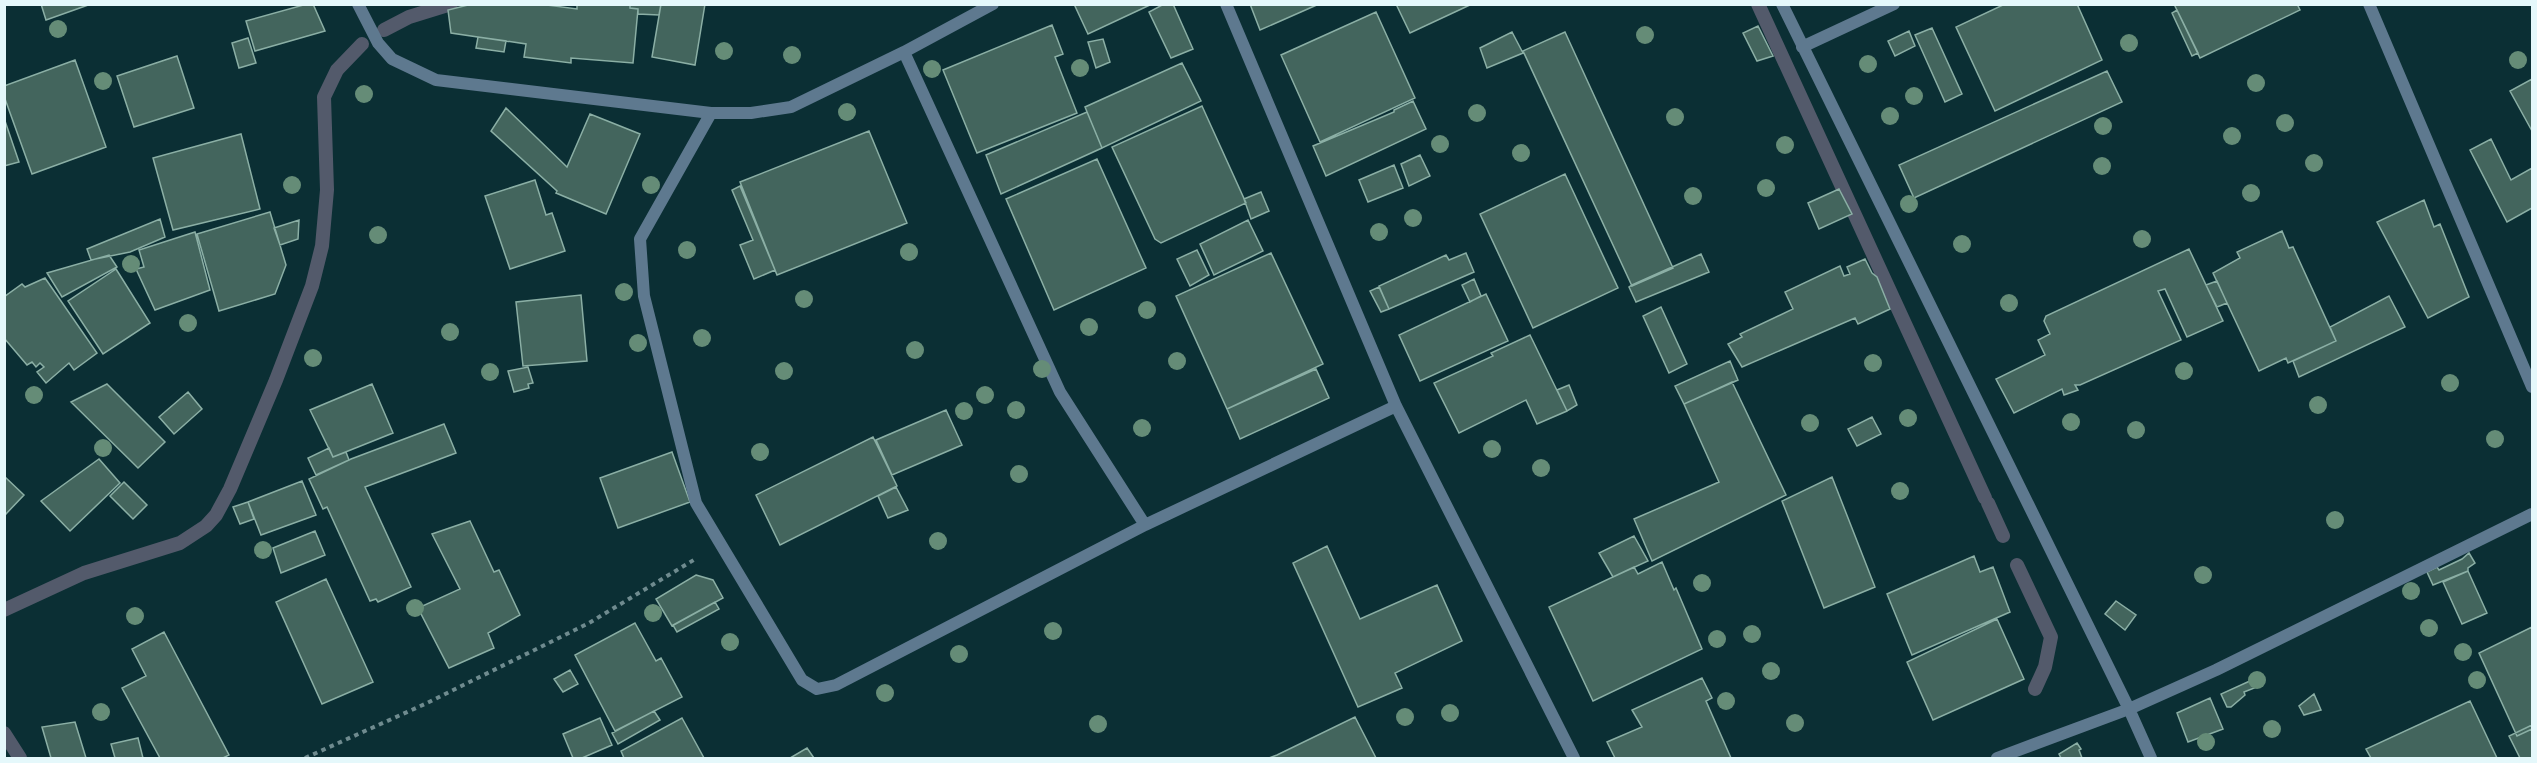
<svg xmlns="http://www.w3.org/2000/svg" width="2537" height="763" viewBox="0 0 2537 763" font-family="Merriweather,serif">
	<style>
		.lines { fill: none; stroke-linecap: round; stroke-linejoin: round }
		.stream { stroke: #535a6b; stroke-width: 14 }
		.building { fill: #43655d; stroke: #8bafa5; stroke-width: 1.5 }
		.path { stroke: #6f8b8f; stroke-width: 4; stroke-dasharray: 4.5 4.5; stroke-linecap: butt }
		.minor { stroke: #5e798f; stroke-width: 12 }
		.tree { fill: #658c77 }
	</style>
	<rect width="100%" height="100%" fill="#0b2f34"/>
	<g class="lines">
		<path class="stream" d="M1758,4l227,494
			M384,30l25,-13 42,-13
			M1988,503l15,33
			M2017,565l34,72 -6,30 -10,22
			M4,610l80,-37 96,-30 26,-17 10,-11 14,-26 46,-109 36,-94 10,-40 5,-56 -3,-93 13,-27 25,-26
			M4,733l16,25"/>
	</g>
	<path class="building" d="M41,4h50l-45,16z
		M307,4h6l12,27 -70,20 -9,-30z
		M472,4h67l38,5v-5h53v4l8,1 -5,54 -62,-5v5l-47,-6 2,-13 -75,-11 -3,-23z
		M630,4h31l-2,11 -21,-1v-5l-8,-1z
		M661,4h44l-10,61 -43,-8z
		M1074,4h78l-64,30z
		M1164,4h9l20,45 -22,9 -22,-46z
		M1250,4h69l-59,26z
		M1396,4h76l-62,29z
		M2005,4h72l25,56 -107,51 -39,-84z
		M2174,4h123l3,6 -100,48z
		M2177,10l21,43 -6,3 -20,-43z
		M1376,12l39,86 -95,44 -39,-87z
		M1052,25l11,29 -8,3 22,56 -100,40 -34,-83z
		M1758,26l15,30 -16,5 -14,-28z
		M1932,28l30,66 -17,8 -30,-67z
		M1909,31l6,15 -20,10 -7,-15z
		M1512,32l11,21 -36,15 -7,-20z
		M1565,32l108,236 -41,18 -109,-235z
		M478,37l28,4 -2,11 -28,-4z
		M248,38l8,25 -17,5 -7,-25z
		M1103,39l7,23 -14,6 -8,-26z
		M177,56l17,52 -60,19 -17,-51z
		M75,60l31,87 -74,27 -28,-78v-10z
		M1182,63l19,38 -99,47 -17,-41z
		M2107,71l15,31 -208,96 -15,-33z
		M2532,79v52l-22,-40z
		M1413,101l13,28 -100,47 -13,-30 81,-34v-2z
		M1202,106l44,97 -85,40 -6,-4 -43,-92z
		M506,108l61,59 23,-53 50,20 -34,80 -50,-21 1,-2 -66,-60z
		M1087,112l15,36 -101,46 -15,-39z
		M4,118l15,44 -15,4z
		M869,131l38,92 -130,52 -37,-93z
		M241,134l19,75 -87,21 -20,-72z
		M2491,139l20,41 21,-12v40l-25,14 -37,-72z
		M1420,155l10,21 -21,10 -8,-22z
		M1097,159l49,109 -92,42 -48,-111z
		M1394,165l9,23 -35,14 -9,-22z
		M1565,174l53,114 -85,40 -53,-114z
		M535,180l11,35 6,-2 13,38 -55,18 -25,-73z
		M740,186l35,84 -21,9 -14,-34 13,-5 -21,-50z
		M1839,189l13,25 -33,15 -11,-26z
		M1261,192l8,19 -18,8 -7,-20z
		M2424,200l10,27 6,-3 29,73 -41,21 -51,-96z
		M270,212l16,53 -11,29 -56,17 -22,-77z
		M160,219l5,18 -35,15 -39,8 -4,-11z
		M299,220l-1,19 -18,6 -6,-17z
		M1248,220l15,31 -49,24 -14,-31z
		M2282,231l7,17 4,-1 43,94 -48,22 -2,-5 -27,13 -46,-98 27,-15 -3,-6z
		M195,232l15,58 -55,20 -19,-41 8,-2 -5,-17z
		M2189,249l34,72 -36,16 -22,-48 -7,2 23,49 -101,45h-5l3,5 -14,5 -2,-6 -48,24 -18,-34 49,-24 -7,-15 12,-6 -6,-13 2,-5z
		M1197,250l12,25 -19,11 -13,-27z
		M1271,253l52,111 -96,45 -51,-113z
		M1466,253l8,19 -85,37 -10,-23 67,-31 3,5z
		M1701,254l8,18 -73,30 -7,-15 3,-2z
		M109,255l8,12 -55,30 -15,-24z
		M1865,259l7,14 5,4 13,32 -32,15 -3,-6 -113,49 -14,-23 14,-7 -2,-3 53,-25 -8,-17 55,-26 4,10 6,-2 -3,-7z
		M116,269l34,54 -47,31 -35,-53z
		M45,278l52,75 -23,17 -5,-7 -23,20 -9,-11 7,-5 -4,-4 -4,4 -4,-5 -5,3 -23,-27v-41l18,-13 3,3z
		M1474,279l7,17 -11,6 -8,-17z
		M2217,281l10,22 -10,4 -11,-22z
		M1379,287l10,22 -8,3 -11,-21z
		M1486,294l22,47 -88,40 -21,-46z
		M581,295l6,66 -64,5 -7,-64z
		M2389,296l16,31 -106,50 -6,-16 43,-20 -6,-14z
		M1661,307l26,57 -18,9 -26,-57z
		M1530,335l37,76 -30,13 -11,-24 -67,33 -25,-50 59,-27 -2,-3z
		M1730,361l8,19 -54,24 -9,-18z
		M528,367l5,16 -5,1 1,4 -15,4 -6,-21z
		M1316,369l13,29 -89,41 -13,-30z
		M1732,382l54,113 -134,66 -18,-42 85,-37 -35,-78z
		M107,384l58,58 -27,26 -67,-66z
		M372,384l21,49 -60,24 -23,-47z
		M1569,385l8,20 -10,6 -10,-21z
		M188,392l14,17 -28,25 -15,-17z
		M946,410l16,35 -70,30 -16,-35z
		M1872,417l9,17 -24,12 -9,-17z
		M444,424l12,29 -91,34 46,100 -33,15 -2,-3 -6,2 -43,-94 -4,2 -14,-30 42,-20z
		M873,437l24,49 -117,59 -24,-50z
		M329,448l4,9 13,-5 3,8 -33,15 -8,-17z
		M672,452l18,50 -72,26 -18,-50z
		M99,459l21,24 -50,48 -29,-30z
		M4,476l20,19 -20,21z
		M1832,477l43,110 -51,21 -42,-107z
		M302,481l14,34 -55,20 -13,-33z
		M124,482l23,23 -14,14 -23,-23z
		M896,487l12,23 -20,8 -10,-22z
		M248,502l6,17 -14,5 -7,-17z
		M470,521l24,51 5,-2 21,45 -32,18 6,15 -45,20 -31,-60 42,-19 -28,-55z
		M315,531l10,24 -44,18 -8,-25z
		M1634,536l14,25 -35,16 -14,-24z
		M1327,546l33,73 77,-34 25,56 -67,32 7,15 -44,19 -65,-144z
		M2469,553l6,10 -7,5v3l-35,14 -6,-13 10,-5 2,3 23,-11z
		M1974,556l6,16 13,-5 17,45 -98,43 -25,-61z
		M1662,562l12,28 2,-2 26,61 -109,52 -44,-94 85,-40 4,7z
		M2468,571l19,42 -25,11 -19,-42z
		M696,575l17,5 10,18 -51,28 -16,-27z
		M326,579l47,103 -51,22 -46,-102z
		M2116,601l20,14 -11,15 -20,-16z
		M715,602l4,7 -42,23 -4,-7z
		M1997,619l27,60 -91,41 -26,-58z
		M635,623l21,38 5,-3 21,39 -67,34 -40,-76z
		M2532,627v102l-15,7 -38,-83z
		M164,632l65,123 -6,3h-63l-38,-70 24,-12 -14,-27z
		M570,670l8,14 -15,8 -9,-13z
		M1702,678l10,20 -6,3 25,57h-116l-8,-16 35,-15 -10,-17z
		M2252,680l5,7 -13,5 1,3 -14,12h-4l-6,-13z
		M2314,694l7,16 -17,5 -5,-9z
		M2210,698l13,31 -35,13 -11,-29z
		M2470,701l27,57h-126l-5,-9z
		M654,711l6,9 -42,24 -6,-11z
		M1355,717l21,41h-107l8,-3z
		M600,718l12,27 -30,13h-9l-10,-24z
		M682,718l22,40h-80l-3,-7z
		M75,722l11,36h-35l-9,-31z
		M2532,725v33h-12l-11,-22z
		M138,738l5,20h-28l-4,-14z
		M2077,743l4,6 -2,1 3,8h-21l-2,-4z
		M807,748l7,10h-24z"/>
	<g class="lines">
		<path class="path" d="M305,758l120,-54 164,-81 108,-65"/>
		<path class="minor" d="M358,4l20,39 14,16 44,21 275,33h40l40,-6 113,-55 89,-48
			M1226,4l170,402 178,352
			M1782,4l347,705 22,49
			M2369,4l163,383
			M1802,47l92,-43
			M904,52l156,340 85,133
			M711,113l-71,126 4,57 52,207 106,177 15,9 19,-4 309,-160 251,-119
			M1997,758l132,-49 87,-39 316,-156"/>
	</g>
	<g class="tree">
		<circle cx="58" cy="29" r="9"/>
		<circle cx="1645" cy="35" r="9"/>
		<circle cx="2129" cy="43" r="9"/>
		<circle cx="724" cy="51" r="9"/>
		<circle cx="792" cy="55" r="9"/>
		<circle cx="2518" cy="60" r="9"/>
		<circle cx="1868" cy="64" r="9"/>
		<circle cx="1080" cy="68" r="9"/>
		<circle cx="932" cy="69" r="9"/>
		<circle cx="103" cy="81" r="9"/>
		<circle cx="2256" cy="83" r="9"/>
		<circle cx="364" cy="94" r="9"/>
		<circle cx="1914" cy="96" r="9"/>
		<circle cx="847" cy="112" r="9"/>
		<circle cx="1477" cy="113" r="9"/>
		<circle cx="1890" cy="116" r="9"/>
		<circle cx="1675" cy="117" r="9"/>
		<circle cx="2285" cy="123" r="9"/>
		<circle cx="2103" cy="126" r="9"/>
		<circle cx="2232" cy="136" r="9"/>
		<circle cx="1440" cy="144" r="9"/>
		<circle cx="1785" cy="145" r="9"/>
		<circle cx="1521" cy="153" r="9"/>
		<circle cx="2314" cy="163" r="9"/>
		<circle cx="2102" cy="166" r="9"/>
		<circle cx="292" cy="185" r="9"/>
		<circle cx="651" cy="185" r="9"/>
		<circle cx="1766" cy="188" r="9"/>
		<circle cx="2251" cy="193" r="9"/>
		<circle cx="1693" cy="196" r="9"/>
		<circle cx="1909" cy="204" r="9"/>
		<circle cx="1413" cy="218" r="9"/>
		<circle cx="1379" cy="232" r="9"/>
		<circle cx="378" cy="235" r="9"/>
		<circle cx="2142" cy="239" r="9"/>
		<circle cx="1962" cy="244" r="9"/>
		<circle cx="687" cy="250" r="9"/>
		<circle cx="909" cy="252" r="9"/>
		<circle cx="131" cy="264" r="9"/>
		<circle cx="624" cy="292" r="9"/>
		<circle cx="804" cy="299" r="9"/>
		<circle cx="2009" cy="303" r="9"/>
		<circle cx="1147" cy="310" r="9"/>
		<circle cx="188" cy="323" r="9"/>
		<circle cx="1089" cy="327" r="9"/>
		<circle cx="450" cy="332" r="9"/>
		<circle cx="702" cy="338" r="9"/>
		<circle cx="638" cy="343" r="9"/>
		<circle cx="915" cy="350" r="9"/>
		<circle cx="313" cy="358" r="9"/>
		<circle cx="1177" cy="361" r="9"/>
		<circle cx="1873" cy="363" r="9"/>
		<circle cx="1042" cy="369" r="9"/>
		<circle cx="784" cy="371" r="9"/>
		<circle cx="2184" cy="371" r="9"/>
		<circle cx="490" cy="372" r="9"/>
		<circle cx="2450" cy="383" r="9"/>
		<circle cx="34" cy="395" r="9"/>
		<circle cx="985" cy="395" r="9"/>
		<circle cx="2318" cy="405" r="9"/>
		<circle cx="1016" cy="410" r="9"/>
		<circle cx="964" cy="411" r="9"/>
		<circle cx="1908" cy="418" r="9"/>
		<circle cx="2071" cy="422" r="9"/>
		<circle cx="1810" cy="423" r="9"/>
		<circle cx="1142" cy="428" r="9"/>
		<circle cx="2136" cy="430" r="9"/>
		<circle cx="2495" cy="439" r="9"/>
		<circle cx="103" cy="448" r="9"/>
		<circle cx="1492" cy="449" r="9"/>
		<circle cx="760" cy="452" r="9"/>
		<circle cx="1541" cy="468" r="9"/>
		<circle cx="1019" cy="474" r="9"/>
		<circle cx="1900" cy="491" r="9"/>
		<circle cx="2335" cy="520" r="9"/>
		<circle cx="938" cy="541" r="9"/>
		<circle cx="263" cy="550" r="9"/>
		<circle cx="2203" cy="575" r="9"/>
		<circle cx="1702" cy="583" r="9"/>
		<circle cx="2411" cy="591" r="9"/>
		<circle cx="415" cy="608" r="9"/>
		<circle cx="653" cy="613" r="9"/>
		<circle cx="135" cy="616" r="9"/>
		<circle cx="2429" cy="628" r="9"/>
		<circle cx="1053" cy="631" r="9"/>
		<circle cx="1752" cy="634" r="9"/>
		<circle cx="1717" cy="639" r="9"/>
		<circle cx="730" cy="642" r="9"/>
		<circle cx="2463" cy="652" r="9"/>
		<circle cx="959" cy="654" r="9"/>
		<circle cx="1771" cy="671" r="9"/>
		<circle cx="2257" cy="680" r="9"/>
		<circle cx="2477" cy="680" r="9"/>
		<circle cx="885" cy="693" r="9"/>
		<circle cx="1726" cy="701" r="9"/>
		<circle cx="101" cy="712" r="9"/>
		<circle cx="1450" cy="713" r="9"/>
		<circle cx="1405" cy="717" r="9"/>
		<circle cx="1795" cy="723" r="9"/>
		<circle cx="1098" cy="724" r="9"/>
		<circle cx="2272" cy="729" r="9"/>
		<circle cx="2206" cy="742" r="9"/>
	</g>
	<rect width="2537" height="763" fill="none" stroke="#e5f8fb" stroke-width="12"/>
</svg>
